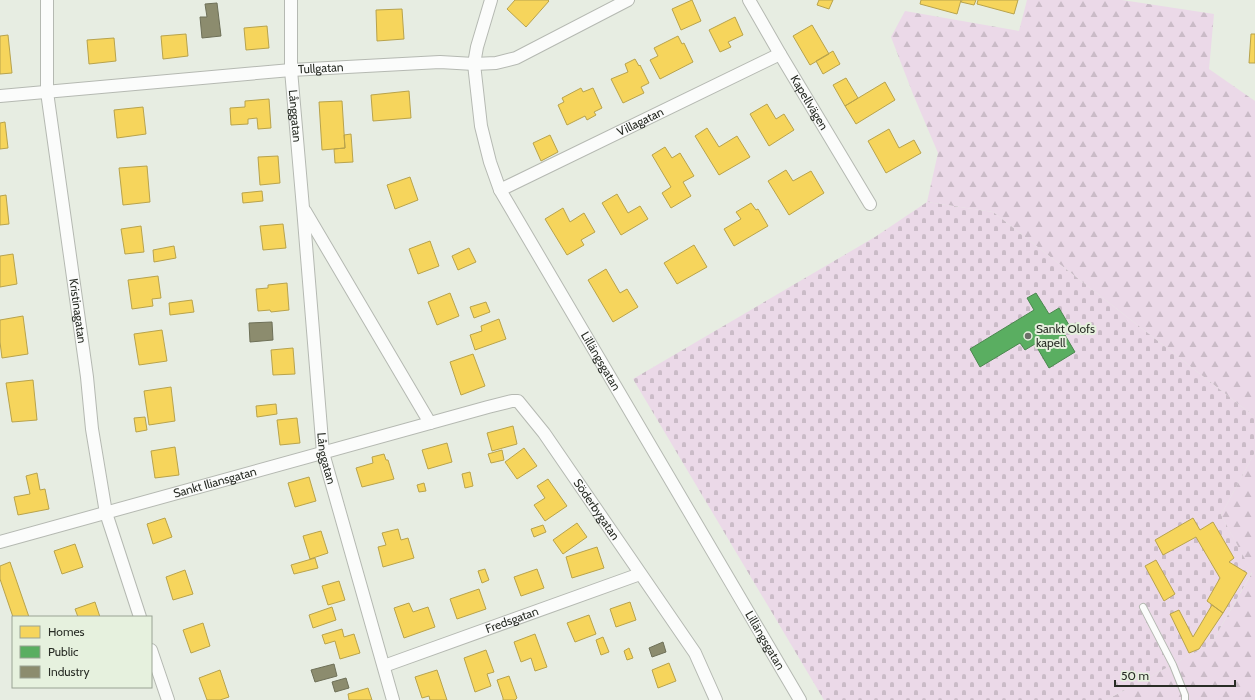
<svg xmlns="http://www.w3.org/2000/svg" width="1255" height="700" viewBox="0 0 1255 700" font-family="Cabin,sans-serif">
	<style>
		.forest { fill: url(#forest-firs) }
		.cemetery { fill: url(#cemetery-stones) }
		.homes { fill: #f6d55c; stroke: #b8a34c }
		.public { fill: #5aae61; stroke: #4b874f }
		.industry { fill: #8c8c6e; stroke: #6e7058 }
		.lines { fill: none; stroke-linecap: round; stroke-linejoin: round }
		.lane-casing { stroke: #b5b9b2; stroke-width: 8 }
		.street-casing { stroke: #b5b9b2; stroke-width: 14 }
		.lane { stroke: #fbfcfb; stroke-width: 6 }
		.street { stroke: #fbfcfb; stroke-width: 12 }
		.poi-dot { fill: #6c7068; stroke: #e6f1de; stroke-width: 1.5 }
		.labels { text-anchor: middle; stroke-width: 4; stroke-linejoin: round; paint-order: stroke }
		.street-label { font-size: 12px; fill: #292d26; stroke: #e6f1de }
		.poi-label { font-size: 12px; fill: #292d26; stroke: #e6f1de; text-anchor: start }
	</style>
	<defs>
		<pattern id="forest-firs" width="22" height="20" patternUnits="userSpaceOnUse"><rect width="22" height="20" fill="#ebd9e8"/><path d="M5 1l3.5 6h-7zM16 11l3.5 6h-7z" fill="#cabbc7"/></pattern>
		<pattern id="cemetery-stones" width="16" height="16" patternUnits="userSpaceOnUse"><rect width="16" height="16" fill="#ebd9e8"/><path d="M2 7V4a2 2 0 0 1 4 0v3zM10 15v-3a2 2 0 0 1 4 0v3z" fill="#cabbc7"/></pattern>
	</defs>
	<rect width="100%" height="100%" fill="#e7ede2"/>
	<path class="forest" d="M1027,0h95l92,14 -5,55 46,32v316l-262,-205 -66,-10 11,-49 -25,-59 -22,-57 14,-26 114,20z
		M1255,452v248h-149l105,-56 41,-71 -31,-58z"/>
	<path class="cemetery" d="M927,202l66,10 262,205v35l-34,63 31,57 -41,72 -105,56h-282l-191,-321 242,-142z"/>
	<path class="homes" d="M515,0h33l1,1 -23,26 -19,-18z
		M692,0l9,21 -20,9 -9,-21z
		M819,0h14l-4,9 -12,-4z
		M921,0h40l-4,14 -37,-10z
		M962,0h14l-2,5 -13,-3z
		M978,0h40l-4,14 -37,-10z
		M402,9l2,30 -27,2 -1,-31z
		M735,17l8,18 -15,7 3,5 -11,5 -11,-22z
		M812,25l17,29 -19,11 -17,-29z
		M267,26l2,22 -23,2 -2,-22z
		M186,34l2,22 -25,3 -2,-23z
		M1251,34h4v29h-6z
		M8,35l4,38 -12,1v-38z
		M678,36l4,8 2,-1 9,19 -33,17 -10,-19 8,-4 -4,-8z
		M114,38l2,23 -27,3 -2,-24z
		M833,51l7,13 -17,10 -7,-13z
		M635,59l4,7 1,-1 9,18 -8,4 3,6 -21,10 -12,-24 17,-7 -3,-8z
		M846,78l12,20 -13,8 -12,-21z
		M885,82l10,18 -39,24 -11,-18z
		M581,88l2,4 10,-4 9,20 -8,4 2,3 -9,5 -2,-4 -18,9 -9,-20 6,-3 -2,-4z
		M409,91l2,27 -38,3 -2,-26z
		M269,99l2,29 -13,1 -1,-11 -9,1v5l-17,1 -1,-17 15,-1v-6z
		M342,101l3,47 -23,2 -3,-48z
		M767,104l9,15 8,-5 10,16 -25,16 -19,-32z
		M143,107l3,27 -29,4 -3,-28z
		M5,122l3,26 -8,1v-26z
		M707,128l12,19 18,-11 13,21 -31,18 -24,-39z
		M889,129l10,19 15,-8 7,13 -35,20 -18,-32z
		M351,134l2,28 -18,1 -1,-14 11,-1 -1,-13z
		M550,135l8,17 -17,9 -8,-18z
		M665,147l7,11 8,-5 14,23 -11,6 8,14 -20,12 -9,-15 9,-6 -19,-32z
		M278,156l2,27 -20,2 -2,-28z
		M147,166l3,36 -27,3 -4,-37z
		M786,170l7,11 18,-10 13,22 -35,22 -21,-34z
		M410,177l8,23 -23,9 -8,-24z
		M262,191l1,10 -20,2 -1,-10z
		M617,194l11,19 12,-7 8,13 -27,16 -19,-32z
		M6,195l3,29 -9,1v-29z
		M751,203l5,7 2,-1 10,17 -34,20 -10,-17 17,-10 -5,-7z
		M563,208l7,14 14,-9 11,19 -14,8 3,5 -17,10 -22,-36z
		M283,224l3,24 -23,2 -3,-24z
		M141,226l3,26 -19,2 -4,-25z
		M430,241l9,25 -21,8 -9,-25z
		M694,245l13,22 -30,17 -13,-21z
		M174,246l2,12 -22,4 -1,-12z
		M469,248l7,14 -18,8 -6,-14z
		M13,254l4,30 -17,3v-31z
		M606,269l14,24 7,-4 11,18 -25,15 -25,-42z
		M158,276l3,22 -9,1 1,7 -21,3 -4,-29z
		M287,283l2,27 -18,2 -1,-2 -12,1 -2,-22 12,-1v-3z
		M450,293l9,23 -22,9 -9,-23z
		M192,300l2,12 -24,3 -1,-12z
		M486,302l4,10 -16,6 -4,-11z
		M23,316l5,38 -26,4 -2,-16v-22z
		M499,319l7,20 -31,11 -5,-15 12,-4 -1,-5z
		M162,330l5,31 -28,4 -5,-31z
		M293,348l2,26 -22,1 -2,-25z
		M473,354l12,32 -24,9 -11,-33z
		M33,380l4,40 -25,2 -6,-39z
		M171,387l4,34 -26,4 -5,-34z
		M276,404l1,10 -20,3 -1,-11z
		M145,417l2,13 -11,2 -2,-14z
		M297,418l3,25 -20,2 -3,-25z
		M513,426l4,18 -25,7 -5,-18z
		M447,443l5,19 -24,7 -6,-19z
		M175,447l4,28 -24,3 -4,-27z
		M524,448l13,18 -20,13 -12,-17z
		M502,450l2,10 -13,3 -3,-9z
		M384,454l2,6h2l6,19 -32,8 -6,-19 17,-5 -1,-6z
		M470,472l3,14 -8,2 -3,-14z
		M37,473l3,17 5,-1 4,20 -31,6 -4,-18 16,-3 -4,-18z
		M309,477l7,24 -21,6 -7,-24z
		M548,479l19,27 -22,15 -11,-16 11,-7 -8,-12z
		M424,483l2,8 -7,1 -2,-7z
		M165,518l7,19 -19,7 -6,-20z
		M1193,518l7,12 13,-8 21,36 -5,4 18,11 -24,40 -16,-12 13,-23 -24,-41 -33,18 -8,-15z
		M577,523l10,14 -24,17 -10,-14z
		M543,525l3,7 -12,5 -3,-8z
		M398,529l3,11 7,-2 6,20 -31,9 -5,-20 8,-2 -4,-12z
		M321,531l7,22 -18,6 -7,-23z
		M75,544l8,23 -21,7 -8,-23z
		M597,547l7,21 -32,10 -6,-21z
		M315,558l3,10 -24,6 -3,-9z
		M1156,560l19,34 -11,7 -19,-35z
		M10,562l19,55h-16l-13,-38v-13z
		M485,569l4,11 -7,3 -4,-12z
		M537,569l7,19 -23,8 -7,-19z
		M185,570l8,24 -20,6 -7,-23z
		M339,581l6,19 -17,5 -6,-19z
		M479,589l7,20 -29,10 -7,-20z
		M95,602l5,15h-22l-3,-8z
		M630,602l6,18 -20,7 -6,-18z
		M409,603l4,9 15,-5 7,20 -31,11 -10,-30z
		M1212,605l11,8 -24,36 -10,4 -19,-39 9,-4 14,27z
		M332,607l4,13 -23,8 -4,-13z
		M589,615l7,19 -21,8 -8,-19z
		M203,623l7,23 -19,7 -8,-23z
		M342,629l2,8 10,-3 6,19 -20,6 -5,-18 -10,3 -3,-9z
		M535,634l12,33 -12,4 -4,-13 -10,4 -7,-20z
		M603,637l6,15 -8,3 -5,-15z
		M629,648l4,10 -6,2 -3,-9z
		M486,650l8,22 -7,2 4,12 -16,6 -11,-34z
		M669,663l7,18 -18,7 -6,-18z
		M220,670l9,27 -9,3h-13l-8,-22z
		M437,670l10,30h-17l-1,-4 -7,2 -7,-21z
		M509,676l8,22 -2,2h-12v-2l-6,-18z
		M368,688l4,12h-23l-1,-6z"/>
	<path class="public" d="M1036,293l13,21 10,-6 10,17 -7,5 13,22 -26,16 -14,-24 -10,6 -5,-7 -40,24 -10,-18 64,-39 -7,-12z"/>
	<path class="industry" d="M217,3l4,33 -19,2 -2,-21h7l-2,-13z
		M272,322l1,18 -23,2 -1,-19z
		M663,642l3,10 -14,5 -3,-9z
		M334,664l3,12 -22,6 -4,-12z
		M346,678l3,10 -14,4 -3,-10z"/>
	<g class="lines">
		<g class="lane-casing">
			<path id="lane" d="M1143,607l30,58 12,30v5"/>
		</g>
		<g class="street-casing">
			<g id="street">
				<path id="s1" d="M47,0v92l40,285 5,52 14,84 34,104"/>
				<path id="s2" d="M291,0v70l12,138 20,245 70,247"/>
				<path id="s3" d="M491,0l-14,47 -3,17 7,62 9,36 10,28 300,510"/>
				<path id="s4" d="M749,0l31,54 90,150"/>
				<path id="s5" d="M0,96l291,-26 149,-8 34,2 22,-1 20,-5 112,-58"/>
				<path id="s6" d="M500,190l280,-136"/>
				<path d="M305,211l125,212"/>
				<path id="s7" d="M0,542l488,-135 24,-6h6l26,32 151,220 21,47"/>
				<path d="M151,650l17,50"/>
				<path id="s8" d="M384,666l256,-92"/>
			</g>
		</g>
		<use href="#lane" class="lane"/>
		<use href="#street" class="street"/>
	</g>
	<circle class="poi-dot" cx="1028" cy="336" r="4"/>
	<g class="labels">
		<g class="street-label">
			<text dy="4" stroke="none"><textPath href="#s5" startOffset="322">Tullgatan</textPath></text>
			<text dy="4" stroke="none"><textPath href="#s4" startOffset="119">Kapellvägen</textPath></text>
			<text dy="4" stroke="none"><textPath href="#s2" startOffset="116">Långgatan</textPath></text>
			<text dy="4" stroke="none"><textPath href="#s6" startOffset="156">Villagatan</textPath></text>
			<text dy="4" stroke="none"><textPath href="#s1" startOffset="313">Kristinagatan</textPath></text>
			<text dy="4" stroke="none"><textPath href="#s3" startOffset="394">Lillängsgatan</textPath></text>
			<text dy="4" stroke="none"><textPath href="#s2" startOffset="460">Långgatan</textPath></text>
			<text dy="4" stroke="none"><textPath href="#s7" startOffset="223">Sankt Iliansgatan</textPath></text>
			<text dy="4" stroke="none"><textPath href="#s7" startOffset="671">Söderbygatan</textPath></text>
			<text dy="4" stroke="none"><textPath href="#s8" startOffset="136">Fredsgatan</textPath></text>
			<text dy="4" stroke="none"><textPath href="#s3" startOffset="718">Lillängsgatan</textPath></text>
		</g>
		<g class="poi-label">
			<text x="1036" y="333">Sankt Olofs<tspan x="1036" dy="14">kapell</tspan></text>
		</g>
	</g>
	<rect x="12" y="616" width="140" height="72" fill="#e6f1de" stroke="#9aa394"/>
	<rect x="20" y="626" width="20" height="12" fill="#f6d55c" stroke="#9aa394"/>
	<text x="48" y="636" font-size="12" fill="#292d26">Homes</text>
	<rect x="20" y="646" width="20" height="12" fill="#5aae61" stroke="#9aa394"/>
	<text x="48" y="656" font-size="12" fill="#292d26">Public</text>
	<rect x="20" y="666" width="20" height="12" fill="#8c8c6e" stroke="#9aa394"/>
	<text x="48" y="676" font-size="12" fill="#292d26">Industry</text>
	<path d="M1115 680v6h120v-6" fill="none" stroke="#292d26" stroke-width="2"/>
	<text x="1121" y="680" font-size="12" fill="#292d26" stroke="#e6f1de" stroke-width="3" paint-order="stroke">50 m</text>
</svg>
